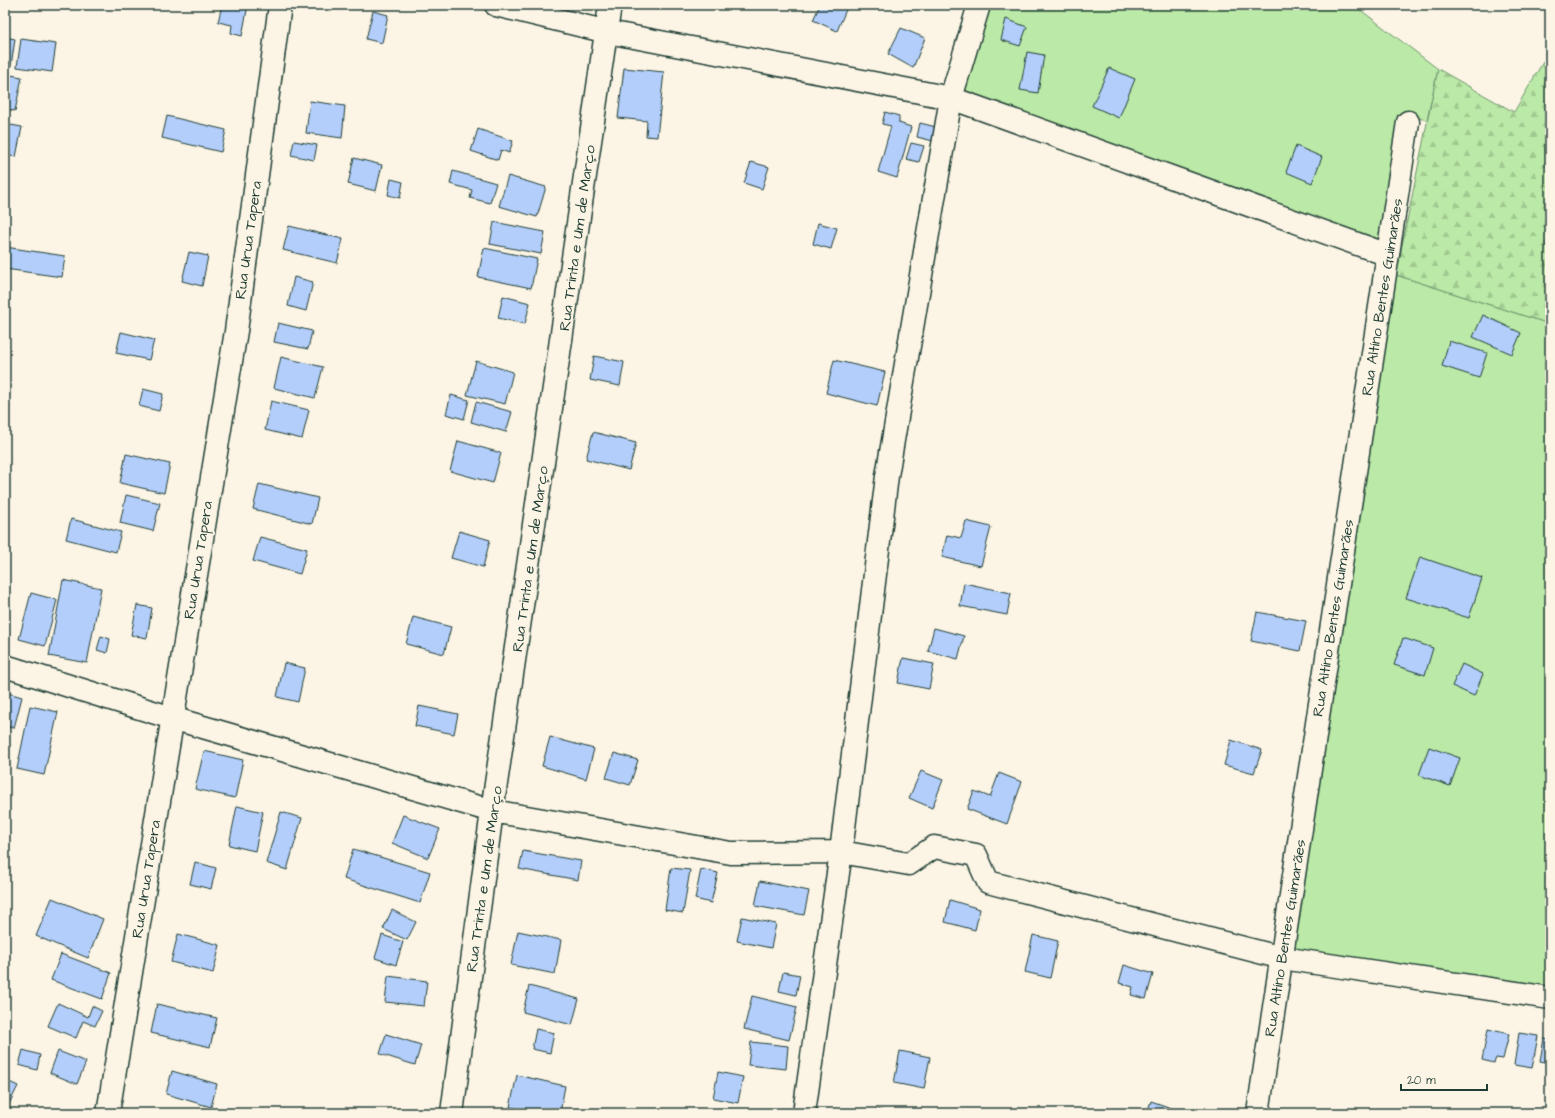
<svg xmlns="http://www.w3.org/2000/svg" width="1555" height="1118" viewBox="0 0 1555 1118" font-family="'Architects Daughter',sans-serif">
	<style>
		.green { fill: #bbe9a7; stroke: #6d936e }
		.forest { fill: url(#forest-firs); stroke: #6d936e }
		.building { fill: #b3cefb; stroke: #1f3d34 }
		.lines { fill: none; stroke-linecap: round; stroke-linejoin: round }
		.street-casing { stroke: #1f3d34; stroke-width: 25 }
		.street { stroke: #fcf5e5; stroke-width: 22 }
		.labels { text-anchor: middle; stroke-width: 4; stroke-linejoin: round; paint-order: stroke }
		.street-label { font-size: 15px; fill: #1f3d34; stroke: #fcf5e5 }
	</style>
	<defs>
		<pattern id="forest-firs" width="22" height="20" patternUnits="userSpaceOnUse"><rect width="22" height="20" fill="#bbe9a7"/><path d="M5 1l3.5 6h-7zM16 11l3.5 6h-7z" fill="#a0c990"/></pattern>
	</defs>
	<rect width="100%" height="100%" fill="#fcf5e5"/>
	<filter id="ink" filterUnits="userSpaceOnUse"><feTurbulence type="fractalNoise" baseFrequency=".025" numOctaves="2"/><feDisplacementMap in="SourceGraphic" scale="8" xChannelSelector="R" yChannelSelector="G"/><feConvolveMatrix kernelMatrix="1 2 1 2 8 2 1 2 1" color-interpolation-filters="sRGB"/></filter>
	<g filter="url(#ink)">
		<path class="green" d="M987,5h367l84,64 -11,51 -29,-6 -16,127 -420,-147z
			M1396,275l154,49v669l-262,-38z"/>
		<path class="forest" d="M1550,50v274l-154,-49 42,-206 76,43z"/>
		<path class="building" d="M222,5h26l-6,31 -11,-3 1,-8 -14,-3z
			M820,5h28l-11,26 -24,-11z
			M373,11l15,4 -6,28 -16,-4z
			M1006,19l21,8 -7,19 -19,-6z
			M901,28l24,10 -12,30 -25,-14z
			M5,37l10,2 -4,27 -6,-1z
			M21,39l35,5 -4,28 -35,-5z
			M1027,52l17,3 -6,38 -18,-3z
			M624,68l40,4 -7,65 -11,-1 1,-15 -29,-3z
			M1109,68l26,11 -16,39 -27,-12z
			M5,74l17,3 -7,34 -10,-2z
			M310,101l35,5 -3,32 -36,-5z
			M885,112l14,4v7l12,4 -14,51 -19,-6 13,-46 -9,-2z
			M167,116l59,14 -5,22 -59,-14z
			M920,123l16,4 -3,14 -16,-4z
			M5,124l17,3 -6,30 -11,-2z
			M478,129l35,12 -4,12 -8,-3 -3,10 -27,-9z
			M294,141l23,4 -3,15 -23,-5z
			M911,143l13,3 -5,16 -13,-3z
			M1296,146l26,11 -10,26 -26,-11z
			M354,158l28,7 -6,26 -28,-7z
			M751,162l18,5 -7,22 -18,-6z
			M453,171l43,12 -6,20 -20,-5 2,-8 -22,-6z
			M508,176l38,11 -9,30 -38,-11z
			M391,179l12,3 -3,16 -12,-3z
			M494,222l51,10 -4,22 -51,-10z
			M818,223l19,5 -6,21 -18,-5z
			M289,226l54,13 -6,24 -54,-13z
			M5,247l60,9 -3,21 -57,-8z
			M484,248l53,11 -6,29 -53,-11z
			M189,252l19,4 -6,30 -20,-5z
			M294,277l19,5 -7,29 -18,-5z
			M503,296l27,7 -5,21 -27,-6z
			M1483,315l38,18 -9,21 -39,-17z
			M278,323l34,8 -4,18 -34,-7z
			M121,332l33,8 -5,20 -33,-7z
			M1449,341l38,12 -8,25 -37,-12z
			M594,356l30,6 -4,24 -30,-6z
			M281,357l42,10 -8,31 -41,-10z
			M834,360l51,12 -8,34 -51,-13z
			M476,361l37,11 -8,32 -38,-9z
			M143,389l20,5 -4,17 -20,-5z
			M451,395l18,5 -5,19 -18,-5z
			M271,401l38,9 -7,29 -37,-9z
			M476,402l36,10 -6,20 -35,-10z
			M593,432l43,11 -7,27 -43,-11z
			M458,441l43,12 -8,30 -43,-12z
			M126,454l44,10 -6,29 -44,-10z
			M259,484l59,14 -6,26 -59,-15z
			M126,495l34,8 -7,28 -33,-8z
			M71,519l50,13 -5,20 -50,-13z
			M966,521l25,6 -10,39 -39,-9 5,-22 14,3z
			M459,531l31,9 -7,27 -32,-9z
			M260,537l47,12 -7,25 -47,-13z
			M1420,557l62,21 -13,40 -63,-20z
			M63,580l38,8 -14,75 -38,-7z
			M964,583l47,10 -4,22 -47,-9z
			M31,593l26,7 -12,46 -26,-7z
			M137,605l15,3 -5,30 -16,-3z
			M1257,612l49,9 -6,30 -49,-10z
			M413,617l38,10 -7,27 -38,-10z
			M934,628l30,8 -6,23 -30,-8z
			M101,636l9,3 -3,14 -10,-3z
			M1403,638l30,10 -8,27 -31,-10z
			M903,658l31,6 -5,25 -31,-6z
			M284,663l21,5 -7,34 -21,-5z
			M1462,664l21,10 -9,22 -22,-10z
			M5,692l17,5 -8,31 -9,-2z
			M30,706l28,6 -14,63 -27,-6z
			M419,706l39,8 -4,20 -39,-8z
			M5,726l4,1 -4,16z
			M550,737l44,12 -8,30 -44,-13z
			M1231,740l31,10 -8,23 -30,-8z
			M1429,747l31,11 -10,28 -31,-11z
			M204,751l39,9 -8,38 -40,-9z
			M614,753l24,7 -8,25 -24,-7z
			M921,771l22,9 -11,28 -23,-10z
			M999,773l23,9 -15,42 -40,-15 7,-18 16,6z
			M237,806l26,6 -8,39 -26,-6z
			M281,812l21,6 -15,52 -21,-7z
			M403,815l37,14 -12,29 -36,-15z
			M353,849l77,23 -10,31 -76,-24z
			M523,851l58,10 -3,19 -59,-11z
			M195,862l21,6 -5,21 -21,-5z
			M671,868l19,2 -7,43 -18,-3z
			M701,869l17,4 -7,30 -16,-4z
			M760,881l49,10 -5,24 -49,-9z
			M52,898l51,21 -15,39 -52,-22z
			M950,900l30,9 -5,21 -30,-8z
			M392,910l24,12 -9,18 -24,-11z
			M742,917l34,7 -5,24 -34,-7z
			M518,931l43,9 -6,34 -44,-9z
			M178,934l42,11 -7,28 -42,-11z
			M382,935l21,7 -7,23 -21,-7z
			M1033,935l25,6 -8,37 -25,-6z
			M61,954l50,19 -9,26 -51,-19z
			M1124,965l29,9 -7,25 -15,-4 2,-8 -14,-4z
			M783,972l17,3 -4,20 -17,-4z
			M388,976l39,5 -3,25 -39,-4z
			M529,986l50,13 -7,26 -49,-13z
			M752,996l45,11 -8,33 -45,-11z
			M58,1003l30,14 4,-11 10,5 -7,15 -12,-5 -7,17 -28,-12z
			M157,1004l60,14 -7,29 -59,-14z
			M536,1029l18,4 -4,20 -18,-4z
			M1488,1029l21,5 -6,25 -7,-1 -2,5 -12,-3z
			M1519,1033l19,3 -6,32 -18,-3z
			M386,1034l35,11 -6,20 -35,-11z
			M1544,1038l6,1v24l-10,-2z
			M751,1042l37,4 -2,23 -38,-4z
			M23,1050l17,5 -3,15 -18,-5z
			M58,1051l28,11 -9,22 -27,-11z
			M900,1051l30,6 -6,32 -30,-6z
			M172,1071l45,13 -6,23 -45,-13z
			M718,1072l25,5 -5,26 -25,-5z
			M517,1075l48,11 -5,27h-21l-29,-6z
			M5,1080l13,6 -12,24 -1,-1z
			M1151,1101l35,12h-39z
			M878,1110l14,3h-14z"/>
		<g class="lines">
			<g class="street-casing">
				<path id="street" d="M496,5l112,27 343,66 437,157
					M5,666l167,52 320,93 239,42 110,-1 68,12 25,-17 42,8 12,27 294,76 268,40
					M108,1113l128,-782 44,-326
					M452,1113l40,-302 118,-806
					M804,1113l37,-261 46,-376 64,-378 28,-93
					M1258,1113l150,-991"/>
			</g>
			<use href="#street" class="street"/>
		</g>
	</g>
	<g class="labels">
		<g class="street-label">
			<text transform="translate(577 238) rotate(-82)" y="5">Rua Trinta e Um de Março</text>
			<text transform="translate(248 240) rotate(-82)" y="5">Rua Urua Tapera</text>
			<text transform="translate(1382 297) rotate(-81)" y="5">Rua Altíno Bentes Guimarães</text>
			<text transform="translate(530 559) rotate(-82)" y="5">Rua Trinta e Um de Março</text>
			<text transform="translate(198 560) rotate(-81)" y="5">Rua Urua Tapera</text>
			<text transform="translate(1333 618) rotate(-81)" y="5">Rua Altíno Bentes Guimarães</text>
			<text transform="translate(146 879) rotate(-81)" y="5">Rua Urua Tapera</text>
			<text transform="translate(484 879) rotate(-82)" y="5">Rua Trinta e Um de Março</text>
			<text transform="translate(1285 938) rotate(-81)" y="5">Rua Altíno Bentes Guimarães</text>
		</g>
	</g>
	<rect width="1555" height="1118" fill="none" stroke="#fcf5e5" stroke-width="20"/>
	<rect x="10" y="10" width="1535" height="1098" fill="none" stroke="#1f3d34" stroke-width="1.5" filter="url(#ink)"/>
	<path d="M1401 1084v6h86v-6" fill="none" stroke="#1f3d34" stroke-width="2"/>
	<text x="1407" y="1084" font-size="12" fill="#1f3d34" stroke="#fcf5e5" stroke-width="3" paint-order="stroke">20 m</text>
</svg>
